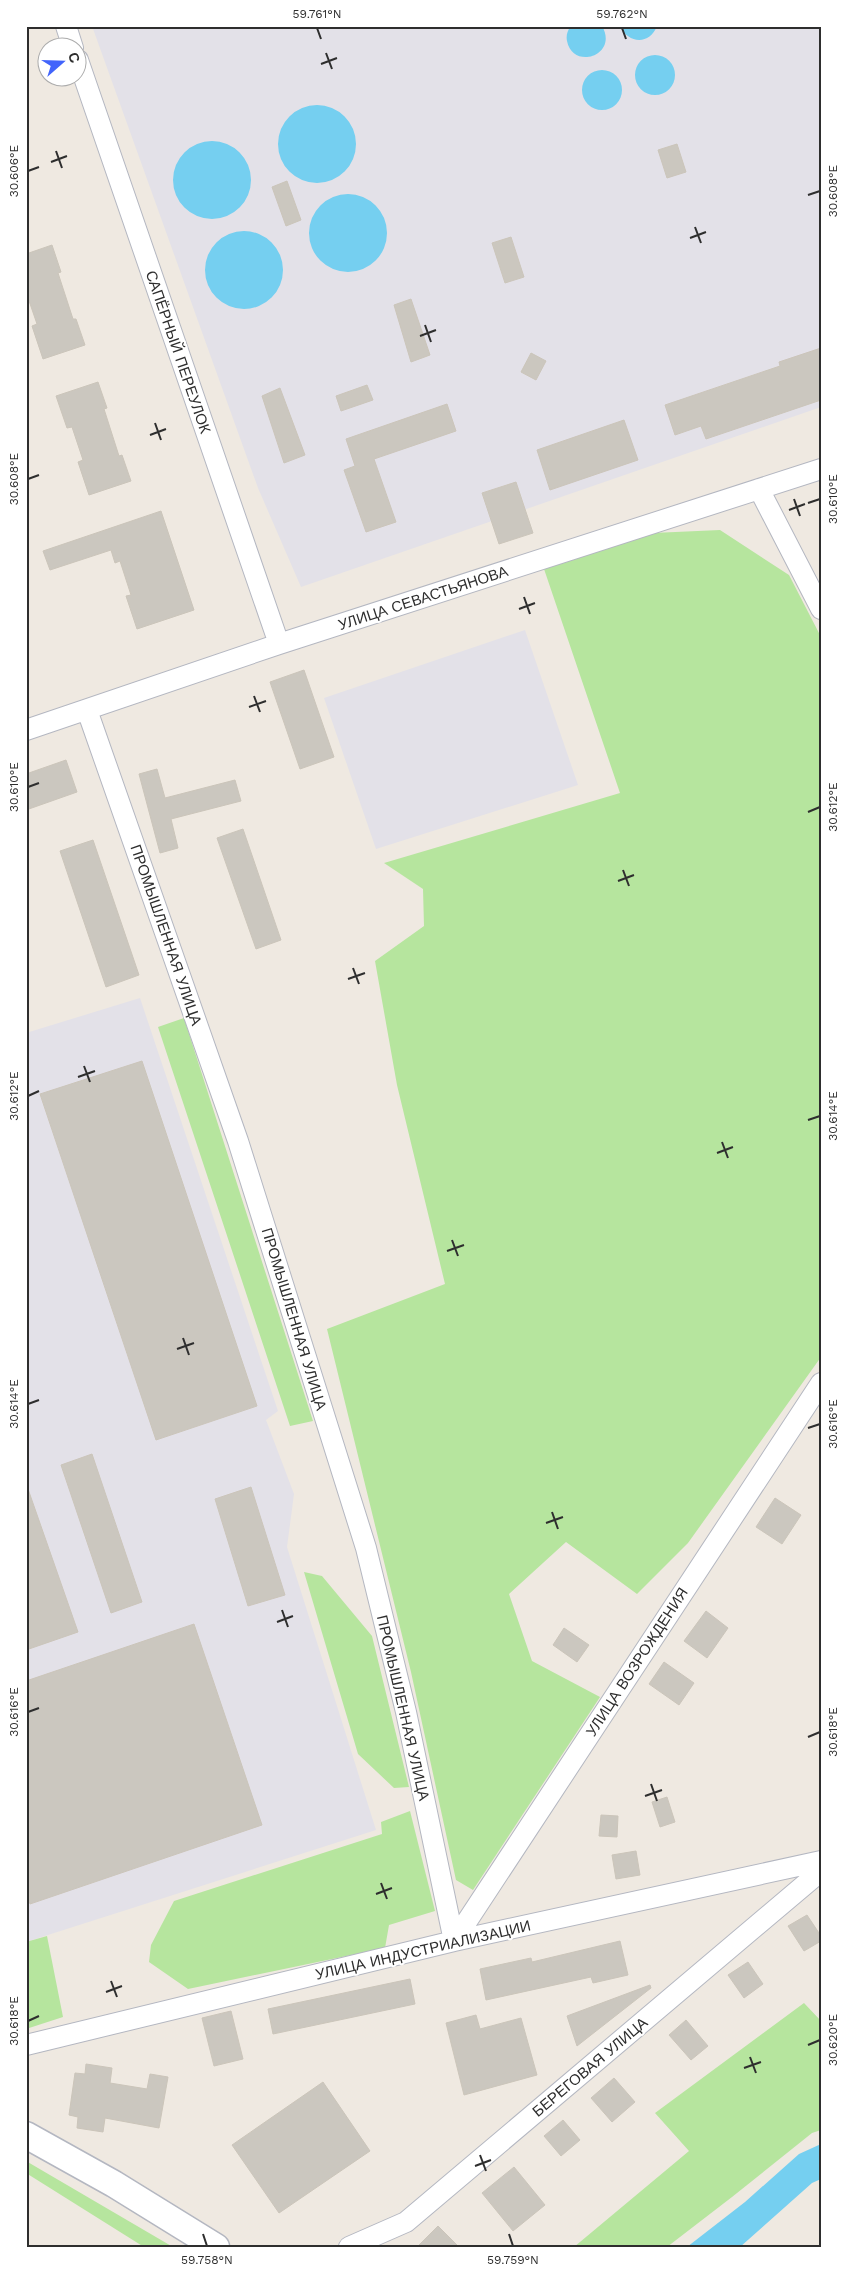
<svg xmlns="http://www.w3.org/2000/svg" width="847" height="2273" viewBox="0 0 847 2273" font-family="'Work Sans',sans-serif">
	<style>
		.industrial { fill: #e3e1e8 }
		.green { fill: #b6e59e }
		.water { fill: #75cff0 }
		.building { fill: #cbc7bf; stroke: #cbc5ba }
		.lines { fill: none; stroke-linecap: round; stroke-linejoin: round }
		.minor-casing { stroke: #b4b7c1; stroke-width: 22 }
		.tertiary-casing { stroke: #b4b7c1; stroke-width: 29 }
		.minor { stroke: #fff; stroke-width: 20 }
		.tertiary { stroke: #fff; stroke-width: 26 }
		.ticks { fill: none; stroke: #2e2e2e; stroke-width: 2 }
		.labels { text-anchor: middle; stroke-width: 4; stroke-linejoin: round; paint-order: stroke }
		.street-label { font-size: 15px; fill: #2e2e2e; stroke: #fff }
		.neatline { fill: none; stroke: #2e2e2e; stroke-width: 2 }
		.ticks-label { font-size: 12px; text-anchor: middle; fill: #2e2e2e }
	</style>
	<rect width="100%" height="100%" fill="#efe9e1"/>
	<path class="industrial" d="M92,26h729v381l-520,180 -43,-99z
		M525,630l53,155 -202,64 -52,-151z
		M140,998l138,413 -12,9 28,74 -7,53 89,283 -350,112v-909z"/>
	<path class="green" d="M720,530l69,45 32,62v720l-133,186 -51,51 -71,-52 -57,52 23,67 68,36 -127,193 -17,-10 -45,-208 -84,-343 118,-45 -48,-199 -22,-124 49,-35 -1,-37 -39,-26 236,-70 -76,-224 109,-36z
		M184,1018l129,403 -23,5 -132,-399z
		M304,1572l18,4 50,60 37,151 -15,1 -36,-34z
		M410,1811l25,100 -46,14 -4,23 -197,41 -39,-27 2,-17 23,-44 208,-67 -1,-12z
		M47,1936l16,81 -37,12v-87z
		M804,2003l17,18v109l-9,3 -80,64 -65,50h-93l115,-96 -34,-38z
		M26,2161l147,86h-29l-118,-74z"/>
	<path class="water" d="M571,26h31c17,29 -29,45 -35,15 -1,-5 0,-10 4,-15z
		M620,26h37c-7,19 -29,18 -37,0z
		M635 75a20 20 0 1 1 40 0a20 20 0 1 1-40 0Z
		M582 90a20 20 0 1 1 40 0a20 20 0 1 1-40 0Z
		M278 144a39 39 0 1 1 78 0a39 39 0 1 1-78 0Z
		M173 180a39 39 0 1 1 78 0a39 39 0 1 1-78 0Z
		M309 233a39 39 0 1 1 78 0a39 39 0 1 1-78 0Z
		M205 270a39 39 0 1 1 78 0a39 39 0 1 1-78 0Z
		M821,2144v35l-9,4 -72,64h-53l58,-45 54,-48z"/>
	<path class="building" d="M677,144l9,28 -19,6 -9,-28z
		M287,181l14,39 -15,6 -14,-39z
		M511,237l13,40 -19,6 -13,-40z
		M52,245l9,27 -3,1 15,46h3l9,26 -42,14 -11,-33 5,-2 -11,-32v-38z
		M411,299l19,56 -19,7 -17,-57z
		M821,348v52l-115,39 -5,-13 -26,9 -10,-30 115,-39 -1,-4z
		M531,353l15,8 -10,19 -15,-8z
		M98,382l9,26 -3,1 15,47 3,-1 9,26 -42,14 -11,-33 5,-2 -11,-33 -5,1 -11,-32z
		M367,385l6,15 -32,11 -5,-15z
		M280,388l25,67 -21,8 -22,-67z
		M447,404l9,27 -82,28 22,63 -30,10 -22,-62 11,-4 -9,-27z
		M624,420l14,40 -88,30 -13,-40z
		M516,482l17,51 -34,11 -17,-51z
		M161,511l33,99 -57,19 -11,-33 5,-1 -11,-34 -5,2 -4,-13 -61,20 -7,-19z
		M304,670l30,87 -34,12 -30,-87z
		M66,760l11,32 -51,18v-36z
		M157,769l8,29 70,-18 6,21 -70,18 7,29 -18,5 -21,-79z
		M243,829l38,111 -25,9 -39,-111z
		M93,840l46,135 -33,12 -46,-136z
		M142,1061l115,345 -101,34 -116,-346z
		M92,1454l50,148 -31,11 -50,-148z
		M251,1487l34,108 -37,11 -33,-107z
		M26,1489h2l50,143 -52,18z
		M775,1498l26,17 -19,29 -26,-17z
		M706,1611l22,17 -21,30 -23,-17z
		M194,1624l68,201 -232,79 -4,-13v-210z
		M564,1628l25,17 -12,17 -24,-17z
		M664,1662l30,21 -15,22 -30,-21z
		M667,1797l8,25 -15,5 -8,-25z
		M601,1815l17,1 -1,21 -18,-1z
		M636,1851l4,24 -24,4 -4,-24z
		M807,1915l14,21v5l-17,10 -16,-25z
		M620,1941l8,34 -35,8 -2,-6 -105,23 -6,-31 51,-11 1,4z
		M748,1962l15,22 -19,14 -16,-23z
		M410,1979l5,25 -142,30 -5,-25z
		M650,1985l1,3 -74,58 -10,-30z
		M231,2011l12,48 -29,7 -12,-48z
		M476,2015l4,14 41,-11 16,57 -73,20 -18,-72z
		M686,2020l22,26 -17,14 -22,-25z
		M86,2064l26,4 -2,15 37,6 3,-15 18,3 -9,51 -54,-10 -2,14 -26,-4 1,-11 -9,-2 6,-42 10,1z
		M614,2078l21,24 -23,20 -21,-24z
		M323,2082l47,69 -91,62 -47,-68z
		M563,2120l17,20 -19,16 -17,-20z
		M514,2167l31,38 -32,26 -31,-38z
		M438,2226l21,21h-42z"/>
	<g class="lines">
		<g class="minor-casing">
			<path id="minor" d="M66,26l7,22
				M78,60l201,584
				M759,489l62,120
				M87,710l151,431 128,407 40,164 48,229
				M26,730l253,-86 542,-175
				M454,1941l367,-558
				M26,2045l428,-104 367,-80
				M349,2247l57,-25 415,-351"/>
		</g>
		<g class="tertiary-casing">
			<path id="tertiary" d="M26,2135l88,49 102,63"/>
		</g>
		<use href="#minor" class="minor"/>
		<use href="#tertiary" class="tertiary"/>
	</g>
	<path class="ticks" d="M317,28l4,11M622,28l4,11M326,53l6,16M321,64l16,-6M56,151l6,17M51,162l16,-6M28,171l11,-4M808,195l12,-4M695,227l6,16M690,238l16,-6M425,325l6,17M420,336l16,-6M155,423l6,17M150,435l16,-6M28,479l11,-4M794,499l6,17M808,503l12,-4M789,510l16,-6M524,597l6,17M519,609l16,-6M254,696l6,16M249,707l17,-6M28,787l11,-4M808,812l12,-5M623,870l6,16M618,881l16,-6M353,968l6,16M348,979l17,-6M84,1066l6,16M78,1077l17,-6M28,1096l11,-5M808,1120l12,-4M722,1142l6,16M717,1153l16,-6M452,1240l6,16M447,1251l17,-6M183,1338l6,17M177,1349l17,-6M28,1404l11,-4M808,1428l12,-4M552,1512l6,17M546,1523l17,-6M282,1610l6,17M277,1622l16,-6M28,1712l11,-4M808,1737l12,-5M651,1784l6,17M645,1796l17,-6M381,1883l6,16M376,1894l16,-6M111,1981l6,16M106,1992l16,-6M28,2021l11,-5M808,2045l12,-5M750,2057l6,16M744,2068l17,-6M480,2155l6,16M475,2166l16,-6M203,2234l4,12M509,2234l4,12"/>
	<g class="labels">
		<g class="street-label">
			<text transform="translate(178 352) rotate(71)" y="5">САПЁРНЫЙ ПЕРЕУЛОК</text>
			<text transform="translate(423 598) rotate(-18)" y="5">УЛИЦА СЕВАСТЬЯНОВА</text>
			<text transform="translate(166 935) rotate(71)" y="5">ПРОМЫШЛЕННАЯ УЛИЦА</text>
			<text transform="translate(294 1319) rotate(73)" y="5">ПРОМЫШЛЕННАЯ УЛИЦА</text>
			<text transform="translate(637 1662) rotate(-57)" y="5">УЛИЦА ВОЗРОЖДЕНИЯ</text>
			<text transform="translate(403 1708) rotate(77)" y="5">ПРОМЫШЛЕННАЯ УЛИЦА</text>
			<text transform="translate(423 1950) rotate(-13)" y="5">УЛИЦА ИНДУСТРИАЛИЗАЦИИ</text>
			<text transform="translate(590 2067) rotate(-40)" y="5">БЕРЕГОВАЯ УЛИЦА</text>
		</g>
	</g>
	<rect width="847" height="2273" fill="none" stroke="#ffffff" stroke-width="55"/>
	<g transform="translate(62 62) rotate(70)"><circle r="24" fill="#ffffff" stroke="#ababab"/>
	<path d="M0-4L9 19L0 12L-9 19Z" fill="#4264fb"/>
	<text y="-8" font-size="14" font-weight="bold" text-anchor="middle" fill="#2e2e2e">С</text>
	</g>
	<rect x="28" y="28" width="792" height="2218" class="neatline"/>
	<g class="ticks-label">
		<text x="317" y="18">59.761°N</text>
		<text x="622" y="18">59.762°N</text>
		<text transform="translate(14 171) rotate(-90)" y="4">30.606°E</text>
		<text transform="translate(833 191) rotate(-90)" y="4">30.608°E</text>
		<text transform="translate(14 479) rotate(-90)" y="4">30.608°E</text>
		<text transform="translate(833 499) rotate(-90)" y="4">30.610°E</text>
		<text transform="translate(14 787) rotate(-90)" y="4">30.610°E</text>
		<text transform="translate(833 807) rotate(-90)" y="4">30.612°E</text>
		<text transform="translate(14 1096) rotate(-90)" y="4">30.612°E</text>
		<text transform="translate(833 1116) rotate(-90)" y="4">30.614°E</text>
		<text transform="translate(14 1404) rotate(-90)" y="4">30.614°E</text>
		<text transform="translate(833 1424) rotate(-90)" y="4">30.616°E</text>
		<text transform="translate(14 1712) rotate(-90)" y="4">30.616°E</text>
		<text transform="translate(833 1732) rotate(-90)" y="4">30.618°E</text>
		<text transform="translate(14 2021) rotate(-90)" y="4">30.618°E</text>
		<text transform="translate(833 2040) rotate(-90)" y="4">30.620°E</text>
		<text x="207" y="2264">59.758°N</text>
		<text x="513" y="2264">59.759°N</text>
	</g>
</svg>
